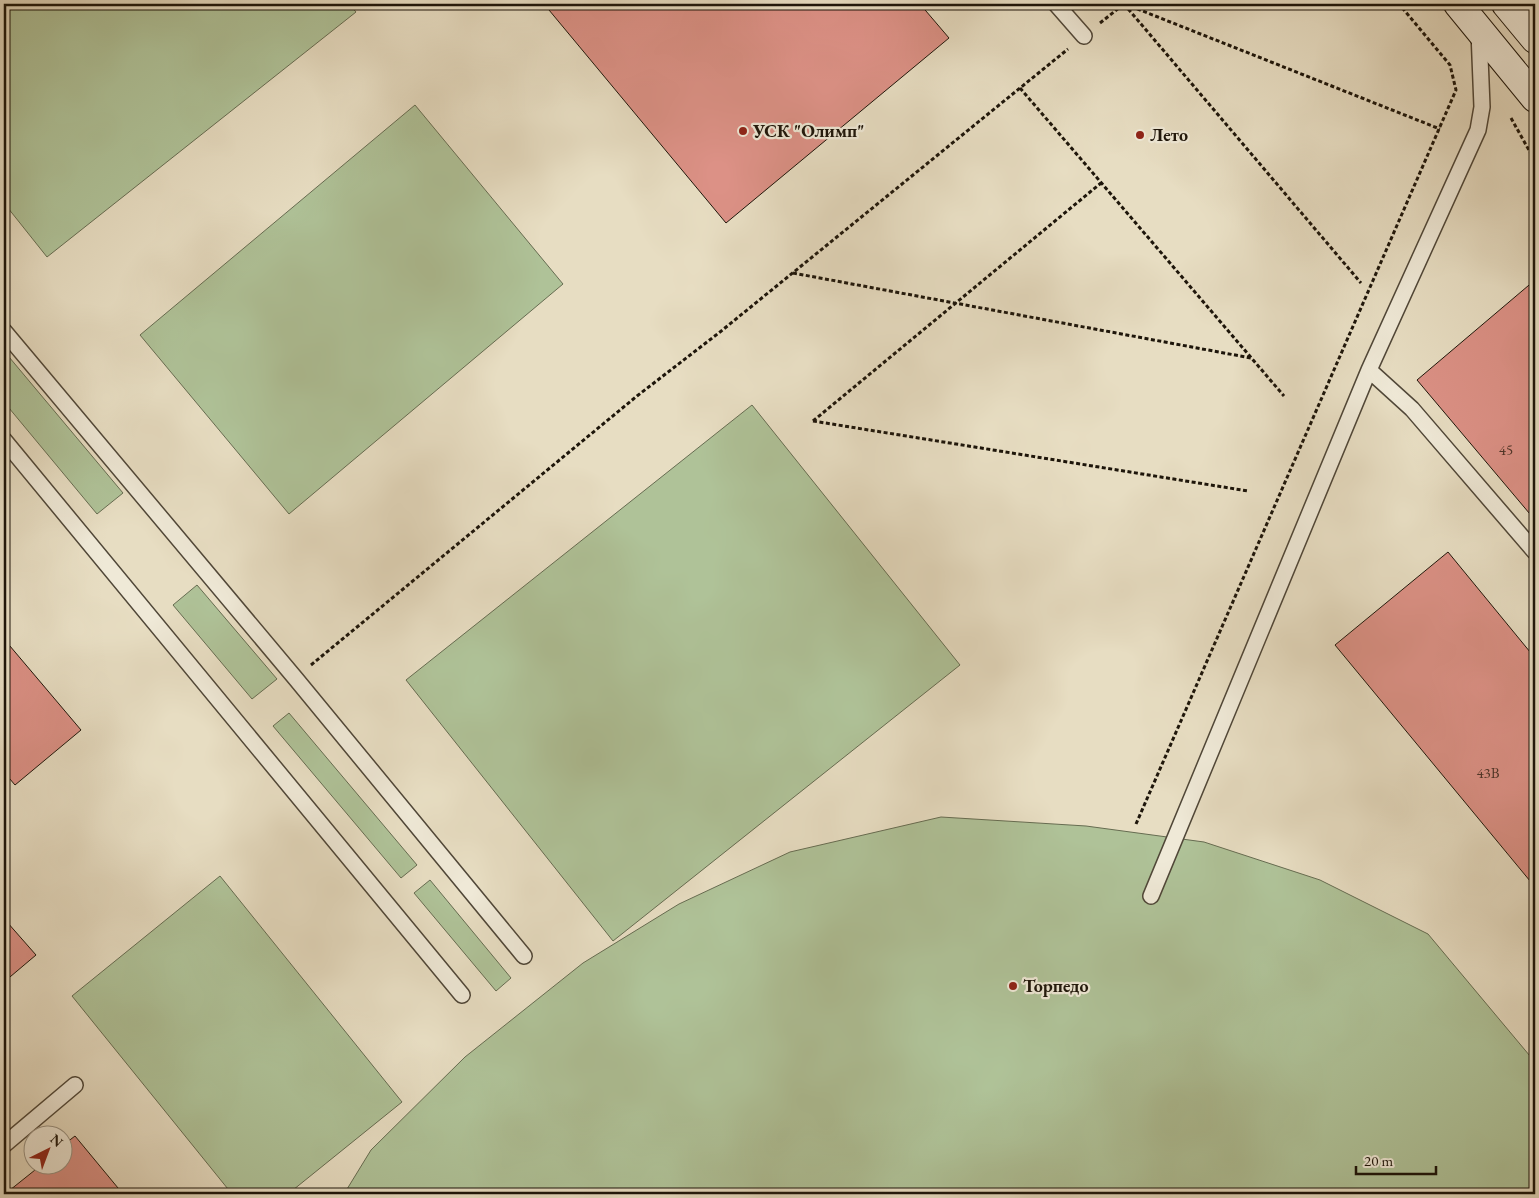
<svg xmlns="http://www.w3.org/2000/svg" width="1539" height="1198" viewBox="0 0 1539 1198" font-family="'EB Garamond',serif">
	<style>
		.green { fill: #afc298; stroke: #666c51 }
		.building { fill: #dc9186; stroke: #1d150a }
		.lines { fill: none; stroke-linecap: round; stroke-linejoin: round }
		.lane-casing { stroke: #504738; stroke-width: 18 }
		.secondary-casing { stroke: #1d150a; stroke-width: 30 }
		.path { stroke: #1d150a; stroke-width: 3; stroke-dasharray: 4 2.5; stroke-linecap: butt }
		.lane { stroke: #efe9d7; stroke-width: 15 }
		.secondary { stroke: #efe9d7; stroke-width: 28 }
		.poi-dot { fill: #8f2418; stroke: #efe9d7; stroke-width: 2 }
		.labels { text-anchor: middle; stroke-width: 4.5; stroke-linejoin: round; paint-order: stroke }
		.number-label { font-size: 15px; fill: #4d3429 }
		.poi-label { font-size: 18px; font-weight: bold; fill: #1d150a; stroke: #efe9d7; text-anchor: start }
	</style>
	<rect width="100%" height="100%" fill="#e7ddc2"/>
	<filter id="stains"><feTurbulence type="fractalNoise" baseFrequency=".004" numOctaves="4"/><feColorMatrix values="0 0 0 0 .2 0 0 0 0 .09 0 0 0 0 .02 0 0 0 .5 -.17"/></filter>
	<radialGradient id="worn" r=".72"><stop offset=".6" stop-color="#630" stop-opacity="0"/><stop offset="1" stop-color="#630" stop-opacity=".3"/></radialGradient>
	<path class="green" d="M4,4h345l7,8 -309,245 -43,-54z
		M415,105l148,179 -274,230 -149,-179z
		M4,351l119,142 -26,21 -93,-112z
		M752,405l208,260 -347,276 -207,-261z
		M197,585l80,94 -25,20 -79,-94z
		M289,713l128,152 -16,13 -128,-152z
		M941,817l145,9 118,16 116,38 108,54 107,128v132h-1191l27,-44 94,-93 118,-94 96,-59 111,-52z
		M220,876l182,226 -114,92h-56l-160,-198z
		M430,880l81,98 -15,13 -82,-98z"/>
	<path class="building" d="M544,4h376l29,34 -223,185z
		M1535,280v240l-118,-140z
		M1448,552l87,106v229l-200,-242z
		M4,639l77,91 -66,55 -11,-13z
		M7,922l29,33 -32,27v-57z
		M75,1136l48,58h-118l35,-28h22v-20z"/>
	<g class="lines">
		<g class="lane-casing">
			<path id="lane" d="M1056,4l28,32
				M4,331l292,348 228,277
				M1369,370l43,39 123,143
				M4,440l458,555
				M1151,896l218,-526 109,-240 4,-23 -3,-75
				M4,1145l71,-60"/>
		</g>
		<g class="secondary-casing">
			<path id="secondary" d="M1458,4l77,94
				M1506,4l29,35"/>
		</g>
		<path class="path" d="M1124,4l237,279
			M1125,4l315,125
			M1100,23l24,-19
			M1020,88l264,308
			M1511,118l24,43
			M793,273l458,85
			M813,421l435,70
			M813,421l288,-238
			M311,665l326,-269 83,-64 348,-283
			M1136,824l320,-734 -6,-25 -51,-61"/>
		<use href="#lane" class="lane"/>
		<use href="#secondary" class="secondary"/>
	</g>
	<g class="poi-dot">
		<circle cx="743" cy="131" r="5"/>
		<circle cx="1140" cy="135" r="5"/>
		<circle cx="1013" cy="986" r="5"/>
	</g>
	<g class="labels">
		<g class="number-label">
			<text x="1506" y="455">45</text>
			<text x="1488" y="778">43В</text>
		</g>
		<g class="poi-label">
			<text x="753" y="137">УСК "Олимп"</text>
			<text x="1150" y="141">Лето</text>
			<text x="1023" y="992">Торпедо</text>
		</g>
	</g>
	<rect width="1539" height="1198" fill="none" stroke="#e7ddc2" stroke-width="20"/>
	<rect x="5" y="5" width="1529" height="1188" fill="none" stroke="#1d150a" stroke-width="2.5"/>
	<rect x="10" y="10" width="1519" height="1178" fill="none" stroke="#1d150a"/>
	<g transform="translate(48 1150) rotate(42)"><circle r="24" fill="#efe9d7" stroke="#9b9485"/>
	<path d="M0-4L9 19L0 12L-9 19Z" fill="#8f2418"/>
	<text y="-8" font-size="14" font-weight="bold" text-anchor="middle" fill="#1d150a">N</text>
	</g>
	<path d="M1356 1166v8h80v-8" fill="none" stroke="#1d150a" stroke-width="2.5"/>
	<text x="1364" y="1166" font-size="15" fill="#1d150a" stroke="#efe9d7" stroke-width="4" paint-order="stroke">20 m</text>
	<rect width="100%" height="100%" filter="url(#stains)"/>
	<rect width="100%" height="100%" fill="url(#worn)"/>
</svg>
